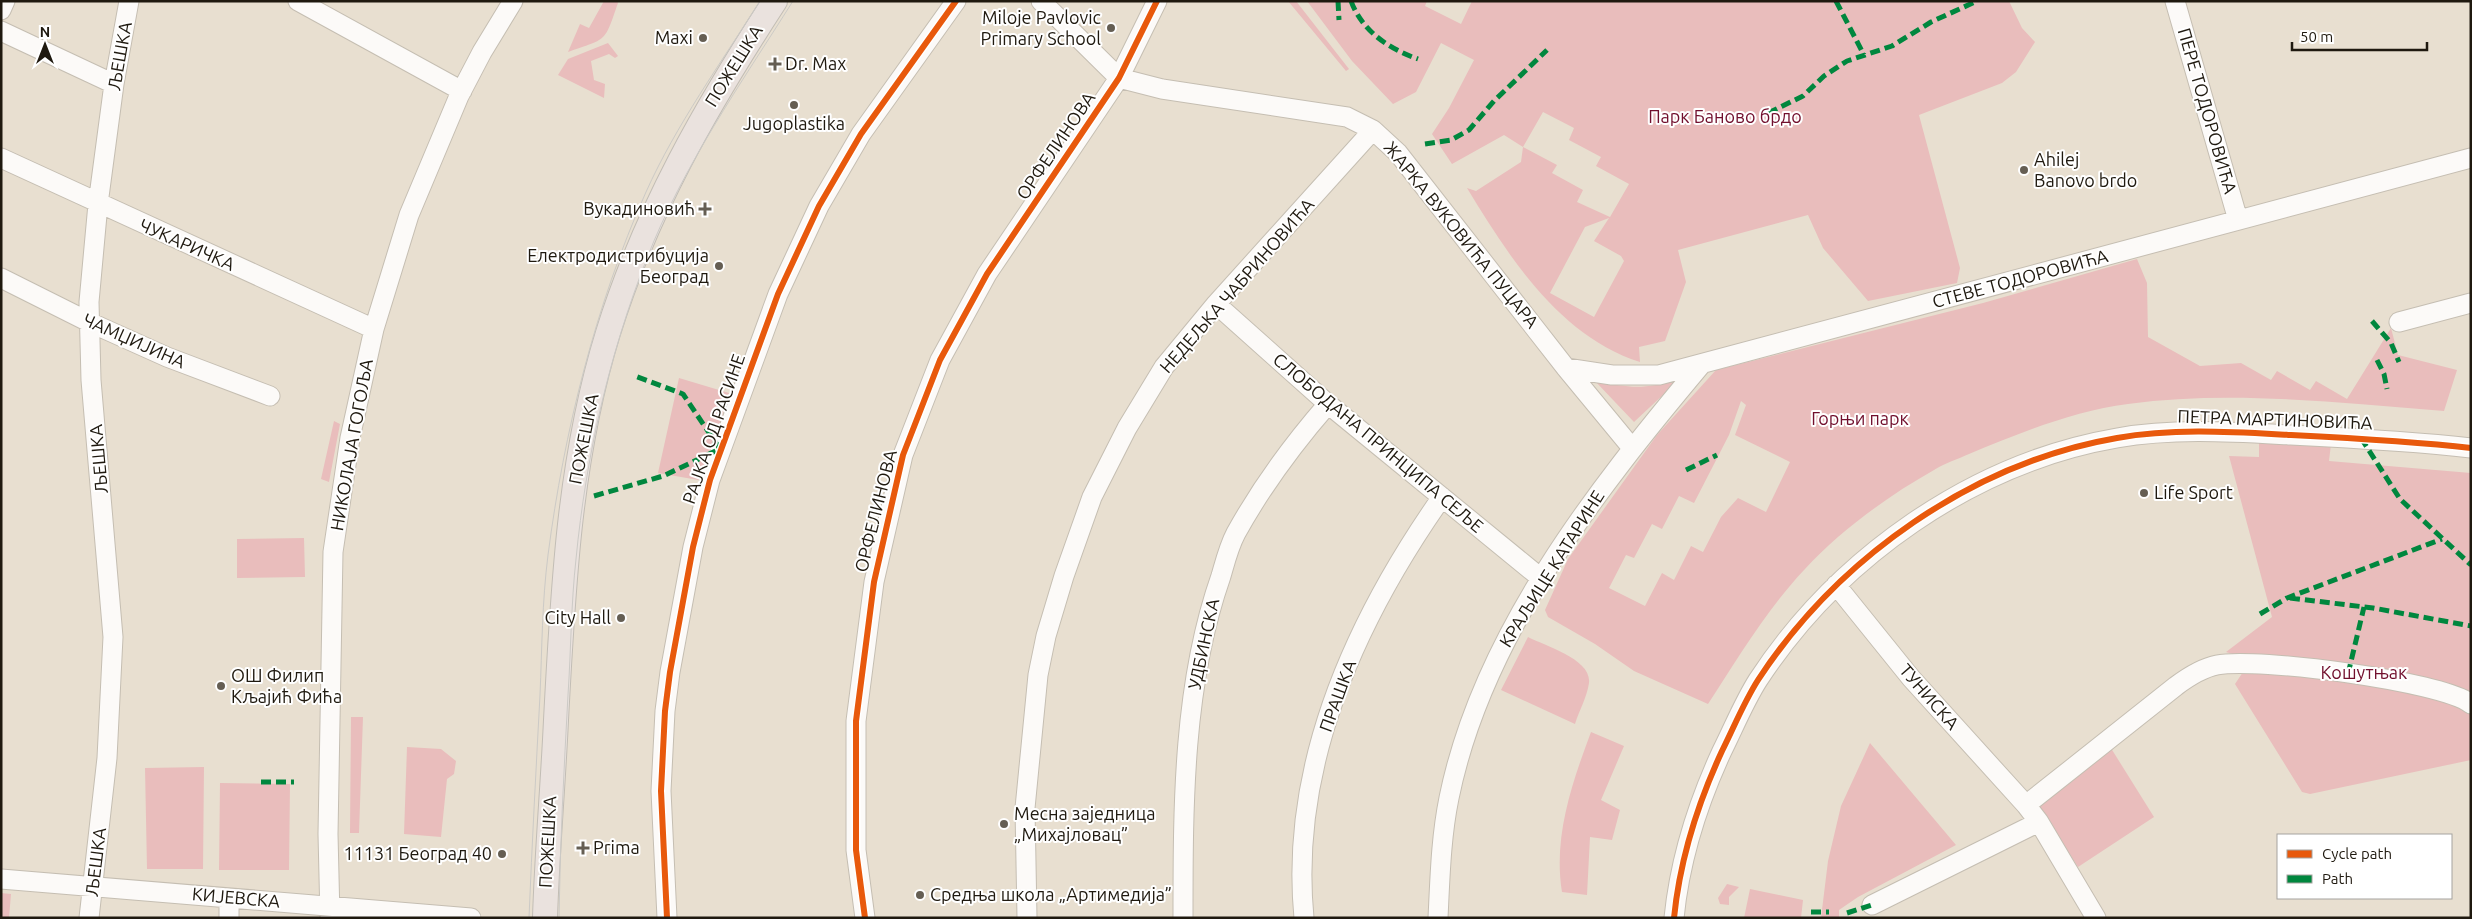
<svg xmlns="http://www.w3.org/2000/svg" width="2472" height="919" viewBox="0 0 2472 919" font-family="Ubuntu,sans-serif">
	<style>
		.green { fill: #e9bdbc; fill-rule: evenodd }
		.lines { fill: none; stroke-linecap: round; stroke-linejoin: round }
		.minor-casing { stroke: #c5beb2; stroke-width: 21 }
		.major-casing { stroke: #c2bdb5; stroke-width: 26 }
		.minor { stroke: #fcfaf8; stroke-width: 19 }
		.major { stroke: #eae2de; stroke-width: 24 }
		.tram { stroke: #cccac6; stroke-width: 1 }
		.quiet { stroke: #00873e; stroke-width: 5; stroke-dasharray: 10 5; stroke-linecap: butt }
		.cycleway-casing { stroke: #fff; stroke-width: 9 }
		.cycleway { stroke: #e8590c; stroke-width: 6 }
		.poi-dot { fill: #655e53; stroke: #fff; stroke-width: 2 }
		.labels { text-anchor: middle; stroke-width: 4; stroke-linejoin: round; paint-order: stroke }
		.poi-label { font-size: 18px; fill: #1f190f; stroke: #fff; text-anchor: start }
		.street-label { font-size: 18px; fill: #1f190f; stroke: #fff }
		.park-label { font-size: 18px; fill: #710f2d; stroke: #fff }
	</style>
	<rect width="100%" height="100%" fill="#e8dfd0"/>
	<path class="green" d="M604,1h13l1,2c-14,40 -10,35 -50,49l12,-28 9,4z
		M1288,1h8l53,68 -3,2z
		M1307,1h120l-2,5 36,18 11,-23h537l13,27 13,14 -19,30 -14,11 -83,32 41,153 -3,15 -89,18 -45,-53 -15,-33 -130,35 8,32 -21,59 -26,6 1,15c-81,-26 -131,-105 -173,-174l9,3 45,-29 2,-15 -19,-12 -52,29 -20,-30 17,-26 25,-48 -33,-17 -25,49 -23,12 -41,-43zM1543,112l31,16 -5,12 32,17 -5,9 33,18 -19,33 -33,-15 6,-12 -31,-17 5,-8 -34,-18zM1609,218l-15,23 27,15 3,5 -30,56 -44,-24 35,-66z
		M608,43l10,13 -3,2 -6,-4 -18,7 3,19 11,4 -1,14 -46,-23 10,-16z
		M2137,259l10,24 1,54 52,29 41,-3 30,17 6,-9 33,19 6,-9 31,18 44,-71 7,27 59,15 -13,41c-105,-8 -212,-21 -316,-7 -55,7 -108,29 -159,50 -11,5 -24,9 -35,16 -46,26 -93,60 -129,99 -38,40 -67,89 -97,135l-74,-33 -39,-27 -47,-27 -3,-7 23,-51 89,-124 59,-65 267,-67zM1741,401l5,4 -11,30 55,27 -24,50 -28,-14 -17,19 -18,35 -12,-6 -17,34 -12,-7 -17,33 -36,-18 17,-33 8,3 18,-34 10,5 17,-33 15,7 35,-68z
		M679,378l50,15 -25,88 -46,-8z
		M1680,379l-46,43 -39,-41c37,7 47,9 85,-2z
		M334,421l6,3 -11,58 -8,-3z
		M2259,438l72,6 -2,17 142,12v287l-161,34 -8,-2 -67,-108 16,-24 -25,-8 46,-35 -43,-161 30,1z
		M304,538l1,39 -68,1v-39z
		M1528,637c17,9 64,22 61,46 -2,14 -10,28 -14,41l-74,-34z
		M351,717h12l-4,116h-9z
		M1591,732l33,14 -23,54 19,10 -8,30 -22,-3 -3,58 -25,-3c-9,-55 10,-109 29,-160z
		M1870,743l86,102 -98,52 -19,13v8h-18l7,-57 13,-55z
		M2109,745l45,72 -76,50 -41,-63z
		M407,747l34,2 15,12 -2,13 -7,5 -6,58 -37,-3z
		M204,767l-1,102h-56l-2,-101z
		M220,783l70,1 -1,86h-70z
		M1727,884l12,3 -10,10v8l-9,-1 -2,-6z
		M1750,889l53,11 -2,18h-57z
		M1,893l10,1 -2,24h-8z"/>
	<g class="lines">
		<g class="minor-casing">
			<path id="minor" d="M298,1l164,90
				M1041,1l78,77 43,11 185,28 26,13 25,23 168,215 66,80
				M2175,1l63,219
				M1,10l4,-9
				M1,31l113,53
				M1,158l373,171
				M1,278l88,44 78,35 103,39
				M1216,304l112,100 214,175
				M2399,322l72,-19
				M1566,368l46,7h47l812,-217
				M1836,585l75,93 115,127 13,17 57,96
				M2026,805l150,-119c12,-9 26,-18 41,-21 38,-8 225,16 254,39
				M1,879l470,39
				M229,898v20
				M1872,905l167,-83
				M89,918l18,-160 6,-121 -22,-257 -2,-78 9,-98 16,-120 15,-83
				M330,918l-2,-84 5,-282 17,-114 24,-109 35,-114 50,-119 23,-44 31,-51
				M667,918l-6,-127 4,-80 5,-39 23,-125 17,-67 68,-186 41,-88 42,-72 95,-133
				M865,918l-9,-68v-129l18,-139 29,-127 37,-95 47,-86 132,-196 38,-77
				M1027,918l-2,-110 13,-133 8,-39 18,-60 28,-79 35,-69 37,-61 52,-63 157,-174
				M1183,918c0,-114 0,-234 38,-342 4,-14 8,-30 15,-43 25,-45 58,-90 92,-129
				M1304,918c-15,-153 53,-300 138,-421
				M1438,918c2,-41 3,-81 11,-120 33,-163 147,-308 252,-433
				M1674,918c6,-60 23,-113 48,-167 12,-24 22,-49 36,-71 80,-122 214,-217 359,-242 57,-10 116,-6 174,-3 60,3 120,6 180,13"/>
		</g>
		<g class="major-casing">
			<path id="major" d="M545,918c2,-66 8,-132 11,-198 7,-131 13,-261 52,-387 38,-122 98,-226 167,-332"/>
		</g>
		<use href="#minor" class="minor"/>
		<use href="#major" class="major"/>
		<path class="tram" d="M529,918c3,-74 7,-148 11,-223 2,-46 2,-93 8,-140 16,-123 47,-249 98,-363 30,-67 75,-129 114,-191
			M559,918c1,-75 5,-149 9,-223 3,-45 3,-91 8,-136 10,-103 33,-204 71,-301 36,-92 93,-173 146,-257"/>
		<path class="quiet" d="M1338,1l1,19
			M1351,1c11,30 38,48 67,58
			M1836,1l28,54
			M1768,113l35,-17 21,-20 23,-15 45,-15 39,-24 46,-21
			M1425,144l26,-4 18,-10 25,-29 53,-51
			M2372,321l19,22 8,19
			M2377,360l7,14 3,15
			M2361,438l39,61 71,66
			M1686,470l31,-15
			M594,496l69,-20 57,-27 -37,-55 -48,-18
			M2290,598l83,10 98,18
			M2260,614l27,-16 155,-59
			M2348,674l16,-67
			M261,782h33
			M1811,912h18
			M1847,913l25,-8"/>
		<g class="cycleway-casing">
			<path id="cycleway" d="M667,918l-6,-127 4,-80 5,-39 23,-125 17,-67 68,-186 41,-88 42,-72 95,-133
				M865,918l-9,-68v-129l18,-139 29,-127 37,-95 47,-86 132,-196 38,-77
				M1674,918c6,-60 23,-113 48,-167 12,-24 22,-49 36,-71 80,-122 214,-217 359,-242 57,-10 116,-6 174,-3 60,3 120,6 180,13"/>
		</g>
		<use href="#cycleway" class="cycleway"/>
	</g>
	<g class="poi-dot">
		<circle cx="1111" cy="28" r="5"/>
		<circle cx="703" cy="38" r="5"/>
		<path d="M772.5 56.5h5v5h5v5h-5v5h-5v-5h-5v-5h5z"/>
		<circle cx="794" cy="105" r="5"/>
		<circle cx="2024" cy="170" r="5"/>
		<path d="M702.5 201.5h5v5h5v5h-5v5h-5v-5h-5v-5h5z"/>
		<circle cx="719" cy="266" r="5"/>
		<circle cx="2144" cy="493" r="5"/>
		<circle cx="621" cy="618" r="5"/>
		<circle cx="221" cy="686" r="5"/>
		<circle cx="1004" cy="824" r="5"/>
		<path d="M580.5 840.5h5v5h5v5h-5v5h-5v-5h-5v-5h5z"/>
		<circle cx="502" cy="854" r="5"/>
		<circle cx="920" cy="895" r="5"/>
	</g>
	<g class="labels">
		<g class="poi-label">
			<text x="1101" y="24" text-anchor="end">Miloje Pavlovic<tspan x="1101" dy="21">Primary School</tspan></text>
			<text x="693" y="44" text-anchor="end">Maxi</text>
			<text x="785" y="70">Dr. Max</text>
			<text x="794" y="130" text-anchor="middle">Jugoplastika</text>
			<text x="2034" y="166">Ahilej<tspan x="2034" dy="21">Banovo brdo</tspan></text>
			<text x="695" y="215" text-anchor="end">Вукадиновић</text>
			<text x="709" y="262" text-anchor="end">Електродистрибуција<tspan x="709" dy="21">Београд</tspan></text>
			<text x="2154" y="499">Life Sport</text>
			<text x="611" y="624" text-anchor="end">City Hall</text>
			<text x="231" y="682">ОШ Филип<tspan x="231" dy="21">Кљајић Фића</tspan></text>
			<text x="1014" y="820">Месна заједница<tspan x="1014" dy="21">„Михајловац”</tspan></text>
			<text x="593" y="854">Prima</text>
			<text x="492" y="860" text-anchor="end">11131 Београд 40</text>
			<text x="930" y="901">Средња школа „Артимедија”</text>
		</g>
		<g class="street-label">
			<text transform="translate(120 56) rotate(-80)" y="6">ЉЕШКА</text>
			<text transform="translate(734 66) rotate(-58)" y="6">ПОЖЕШКА</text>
			<text transform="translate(2207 111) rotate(74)" y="6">ПЕРЕ ТОДОРОВИЋА</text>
			<text transform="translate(1056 146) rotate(-56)" y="6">ОРФЕЛИНОВА</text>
			<text transform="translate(1461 235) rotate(51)" y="6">ЖАРКА ВУКОВИЋА ПУЦАРА</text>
			<text transform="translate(187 245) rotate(24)" y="6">ЧУКАРИЧКА</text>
			<text transform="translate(2020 279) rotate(-15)" y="6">СТЕВЕ ТОДОРОВИЋА</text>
			<text transform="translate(1237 286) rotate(-49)" y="6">НЕДЕЉКА ЧАБРИНОВИЋА</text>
			<text transform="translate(134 341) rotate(24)" y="6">ЧАМЏИЈИНА</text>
			<text transform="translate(2275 420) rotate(2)" y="6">ПЕТРА МАРТИНОВИЋА</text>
			<text transform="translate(714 429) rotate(-71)" y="6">РАЈКА ОД РАСИНЕ</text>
			<text transform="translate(584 439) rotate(-79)" y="6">ПОЖЕШКА</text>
			<text transform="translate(1378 443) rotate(40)" y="6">СЛОБОДАНА ПРИНЦИПА СЕЉЕ</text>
			<text transform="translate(352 445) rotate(-80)" y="6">НИКОЛАЈА ГОГОЉА</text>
			<text transform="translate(99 459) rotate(-95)" y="6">ЉЕШКА</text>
			<text transform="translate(876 511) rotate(-76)" y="6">ОРФЕЛИНОВА</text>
			<text transform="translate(1552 569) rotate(-58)" y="6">КРАЉИЦЕ КАТАРИНЕ</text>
			<text transform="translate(1204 644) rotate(-78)" y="6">УДБИНСКА</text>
			<text transform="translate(1338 696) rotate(-70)" y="6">ПРАШКА</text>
			<text transform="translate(1929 697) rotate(49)" y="6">ТУНИСКА</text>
			<text transform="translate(548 842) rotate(-87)" y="6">ПОЖЕШКА</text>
			<text transform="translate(96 862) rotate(-83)" y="6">ЉЕШКА</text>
			<text transform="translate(236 898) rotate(5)" y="6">КИЈЕВСКА</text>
		</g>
		<g class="park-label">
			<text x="1725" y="123">Парк Баново брдо</text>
			<text x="1860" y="425">Горњи парк</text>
			<text x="2364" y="679">Кошутњак</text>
		</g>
	</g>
	<rect width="2472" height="919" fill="none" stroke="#1f190f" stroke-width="5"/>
	<rect x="2277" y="834" width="175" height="65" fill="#ffffff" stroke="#a5a39f"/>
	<rect x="2287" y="850" width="25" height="8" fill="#e8590c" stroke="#a5a39f"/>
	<text x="2322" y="859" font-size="15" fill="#1f190f">Cycle path</text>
	<rect x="2287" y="875" width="25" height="8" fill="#00873e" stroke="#a5a39f"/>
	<text x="2322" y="884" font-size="15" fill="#1f190f">Path</text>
	<g transform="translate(45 45)" stroke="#ffffff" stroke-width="4" paint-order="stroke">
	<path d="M0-4L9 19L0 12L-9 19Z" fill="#1f190f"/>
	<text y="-8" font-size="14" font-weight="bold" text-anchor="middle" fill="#1f190f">N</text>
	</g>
	<path d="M2292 42v8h135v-8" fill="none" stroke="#1f190f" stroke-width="2.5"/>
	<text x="2300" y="42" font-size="15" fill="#1f190f" stroke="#ffffff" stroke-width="4" paint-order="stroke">50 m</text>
</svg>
